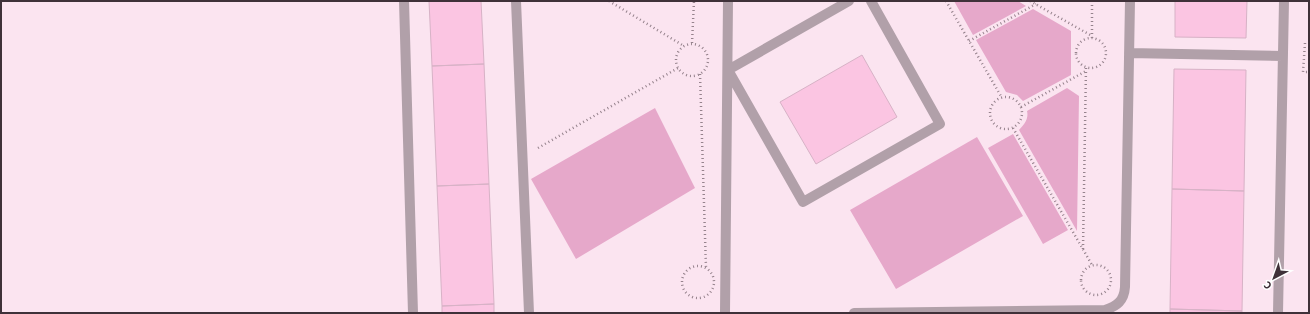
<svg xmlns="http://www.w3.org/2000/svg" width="1310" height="314" viewBox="0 0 1310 314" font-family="'Source Sans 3',sans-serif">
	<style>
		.green { fill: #e6a8ca }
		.building { fill: #fbc5e2; stroke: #d7b2c6 }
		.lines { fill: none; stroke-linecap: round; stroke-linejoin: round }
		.path { stroke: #96838d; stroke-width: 2.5; stroke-dasharray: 1 3; stroke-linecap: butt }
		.minor { stroke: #b1a0a9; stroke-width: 10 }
	</style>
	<rect width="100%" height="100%" fill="#fbe4f0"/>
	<path class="green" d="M954,1h64l8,5 -53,29z
		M1033,9l38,22v44l-48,26 -6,-6 -11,-3 -30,-52z
		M1067,88l12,8 -2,135 -58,-101c5,-5 10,-11 8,-19z
		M655,108l40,80 -119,71 -45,-80z
		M1013,134l55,96 -25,14 -55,-96z
		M977,137l46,79 -127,73 -46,-79z"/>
	<path class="building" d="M429,1h52l3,63 -52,2z
		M1175,1h72l-1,37 -71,-1z
		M862,55l35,62 -81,47 -36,-62z
		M484,64l5,120 -52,2 -5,-120z
		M1174,69l72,1 -2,121 -72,-2z
		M489,184l5,120 -52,2 -5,-120z
		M1172,189l72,2 -2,120 -72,-2z
		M494,304v9h-52v-7z
		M1170,309l72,2v2h-72z"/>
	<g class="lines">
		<path class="path" d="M609,1l75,45
			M946,1l56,97
			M1030,1l62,35
			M1092,38v-37
			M1076 53a15 15 0 1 1 30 0a15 15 0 1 1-30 0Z
			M969,41l67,-37
			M692,43l2,-42
			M1309,43h-4l-2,29h6
			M676 60a16 16 0 1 1 32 0a16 16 0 1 1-32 0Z
			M700,74l6,194
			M990 113a16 16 0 1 1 32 0a16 16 0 1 1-32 0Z
			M1021,107l65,-36
			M1013,128l79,137
			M538,148l140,-80
			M1083,249l3,-182
			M1081 280a15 15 0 1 1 30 0a15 15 0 1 1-30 0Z
			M682 282a16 16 0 1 1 32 0a16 16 0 1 1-32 0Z"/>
		<path class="minor" d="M404,1l9,312
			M516,1l13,312
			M849,1l-121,69 75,132 137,-78 -69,-123
			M1129,53l154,3
			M725,313l3,-312
			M854,313l251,-3c12,-4 19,-9 20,-23l5,-286
			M1278,313l6,-312"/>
	</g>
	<rect width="1310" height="314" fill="none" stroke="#3f3139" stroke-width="4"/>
	<g transform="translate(1274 278) rotate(221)" stroke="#ffffff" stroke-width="3" paint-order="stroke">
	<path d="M0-3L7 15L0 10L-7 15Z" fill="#3f3139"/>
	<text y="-6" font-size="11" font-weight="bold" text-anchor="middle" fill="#3f3139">С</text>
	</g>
</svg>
